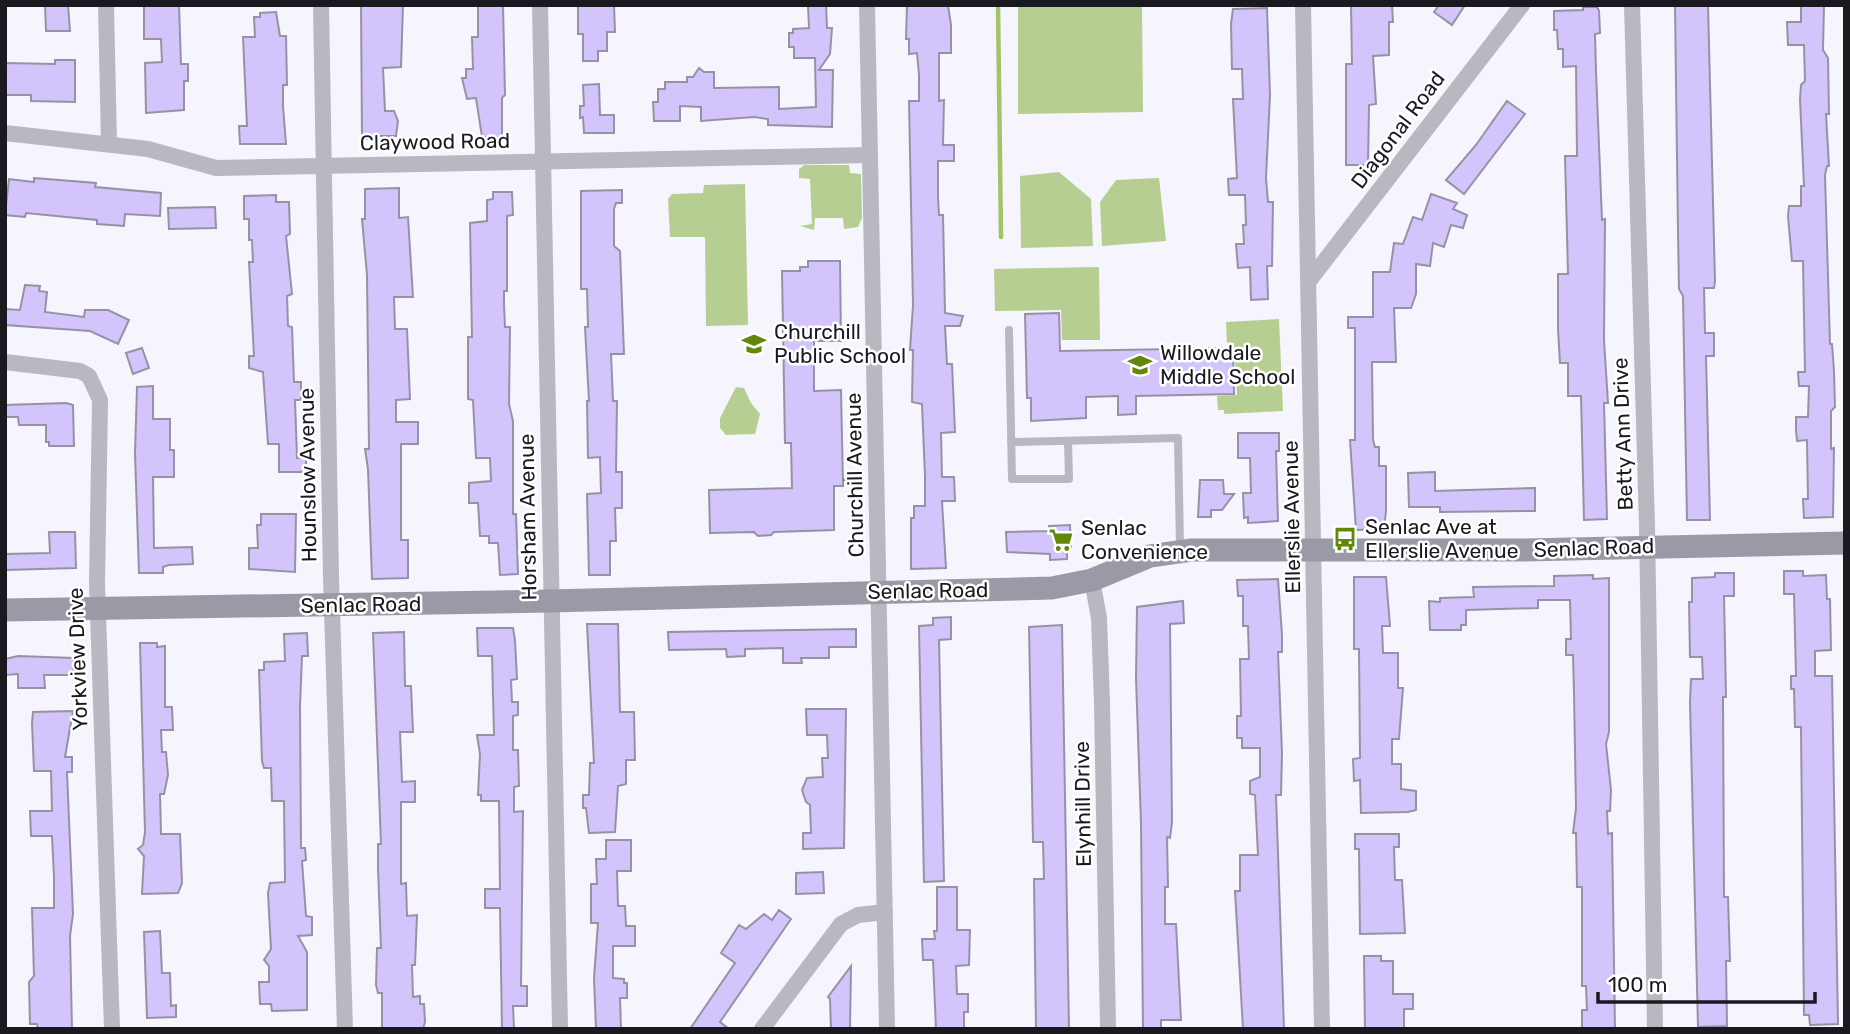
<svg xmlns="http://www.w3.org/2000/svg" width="1850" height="1034" viewBox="0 0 1850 1034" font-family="Rubik,sans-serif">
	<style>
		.green { fill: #b6ce91 }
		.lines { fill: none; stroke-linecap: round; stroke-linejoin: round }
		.stream { stroke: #a1c467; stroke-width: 4.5 }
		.building { fill: #d3c5fb; stroke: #9692a5; stroke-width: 2 }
		.path { stroke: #7e7d84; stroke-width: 2.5; stroke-dasharray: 5 3.5; stroke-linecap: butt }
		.lane { stroke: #b9b7c0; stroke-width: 8 }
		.street { stroke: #b9b7c0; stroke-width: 16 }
		.secondary { stroke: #9c99a6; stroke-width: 23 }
		.labels { text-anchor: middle; stroke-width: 5; stroke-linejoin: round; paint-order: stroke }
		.street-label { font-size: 21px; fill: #1a1920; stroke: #fff }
		.poi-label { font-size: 21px; fill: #1a1920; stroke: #fff; text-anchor: start }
	</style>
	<rect width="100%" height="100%" fill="#f6f4fc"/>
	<path class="green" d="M1018,5h124l1,107 -125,2z
		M804,165h45l1,8 11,1 1,44 -4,9 -14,2 -1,-11h-28l-1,12 -14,-4 12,-2 -2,-45 -11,-1v-9z
		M1059,172l32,27 2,47 -72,2 -1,-72z
		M1159,178l7,63 -64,5 -2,-44 16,-22z
		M745,184l3,141 -42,1 -1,-89h-35l-2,-38 4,-5 31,-1 1,-8z
		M1099,267l1,73h-38l-1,-30 -66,1 -1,-42z
		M1279,319l4,92 -59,3v-4h-6l-1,-14 20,-1 -3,-52h-7l-1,-21z
		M736,387l8,1 7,15 9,11 -5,20 -29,1 -6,-7v-10z"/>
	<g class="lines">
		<path class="stream" d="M998,5l3,232"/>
	</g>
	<path class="building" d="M45,5h23l2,26h-24z
		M144,5h35l2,59h7v17h-4v29l-38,3 -1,-50 17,-1 -1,-23h-17z
		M361,5h42l-2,62 -18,1 2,43h9l4,10 -2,15h-18v3h-15l-1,-4z
		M503,5l2,90 -3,3v39h-20l-6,-39 -9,1 -5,-21h4v-9h7l-1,-32h6v-31z
		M578,5h36l1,27h-8v19h-9v10h-15v-27h-5z
		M808,5h18l1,23h5l-2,26 -11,16h14l-1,57 -64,-2v-6l-14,-2 -53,4v-14l-21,-1v15h-26l-1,-19h5v-13h7v-7h22v-5h6l6,-9 5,4h10v16l65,-1v22l37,-2 -1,-49h-21v-11h-5v-14h4v-4l16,-1z
		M907,5h41l3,20v28h-12v48l5,-1 -1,45h11v16h-16v36l1,18h4l2,98 18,3 -3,10h-15l2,38h5l3,68 -14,1 1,44h12l1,24h-13l4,67 -35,1v-51h3v-12h11v-29l-3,-73 -10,-2 1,-52h-3l3,-45 -4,-204h10v-26l-2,-22 -8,1v-15h-3z
		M1351,5h41l1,17h-4v33l-16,1 3,48 -7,1 -1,60h-22v-101h6z
		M1439,5h26l-13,20 -18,-13z
		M1675,5h33l7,276 -1,7h-10l1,45h9v23h-8l4,164h-23l-4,-224 -4,-7 -1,-56z
		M1801,5h23l-1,45 5,8 1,56h-3l3,52h-2l-2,9 5,169h2l2,27 1,36 -4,4v38l3,-1 -1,69 -29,1 -1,-19h5l-1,-59 -10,1 -1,-11v-13h12l1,-31h-10l-1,-14h7l-2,-111h-11l-4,-45 1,-10h12v-20h3l-4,-87 1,-14 4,-4 -1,-36h-16l-1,-23h14z
		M1583,7h14l2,4 1,22 -5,1 1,37 6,149 3,-1 -1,121 4,63h-4l3,116 -23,1 -3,-124h-13v-33h-8l-2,-34v-55h10l-3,-118h12l-1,-90 -13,1v-18h-5l-1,-19h-3v-19l29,-1z
		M1267,8l3,87 -4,83 2,24h5l-1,64h-5l1,33 -17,1 -1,-33 -12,1 -2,-24h8l-1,-19h3l-1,-30h-16l-1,-16 9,-1 -4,-79h10l-1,-30h-10l-1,-45 2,-15z
		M276,12l4,24h6l1,49h-4v21l3,38h-46l-1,-18h8l-4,-89h12l-1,-20h6v-4z
		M55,60h20v42l-44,-1v-6h-26v-32l50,1z
		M599,84l1,31h14v18h-30l-1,-16 -3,1v-12h4l-1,-21z
		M1507,101l18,13 -61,80 -18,-14 30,-35z
		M34,178l62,5 -1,4 66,6 -1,23 -35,-2 -1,12 -27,-2v-4l-71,-7 -1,4 -20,-2 4,-36 25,3z
		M399,188v30l9,-1 5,80h-19l1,32h12l3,70 -14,1v22h22v22h-17v96h7v38l-36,1 -4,-110 -3,-20h4l-2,-174 -5,-56h3v-30z
		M622,190v13h-6l-2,6v37l6,5 4,103h-13l2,47h4l-1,71h6v36h-7l1,33h-6v34h-21l-2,-81 14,-1 -1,-36 -12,1 -1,-57h2l-4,-74h3l-1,-38h-6v-98z
		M493,192h19l1,23 -6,1v75h-3v13l1,23h5l-1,77 4,17v93h3l2,60 -18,1 -2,-32h-9v-7h-9l-2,-33h-9v-20l22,-2 -1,-23h-14l-3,-58 -5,-1v-62h4l-2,-114 17,-2v-21l6,-1z
		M1431,194l26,9 -4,6 14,6 -4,13 -12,-3 -7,22 -11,-4 -3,23 -14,-2v30l-5,14h-17l2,54h-24l1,78 2,7h4v19h7v45l-2,18 -28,1 -6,-90h5v-112h-7v-11h25v-45h17l4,-29 9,1 10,-27 9,3z
		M276,195v7h13l1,32 -4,2 6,58 -5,2 1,30 4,1 2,55h7v18h-6l2,58h9v14h-27v-28h-11l-5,-72 -14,-4v-12h5l-5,-94h4l-1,-22h-3v-21h-5v-23z
		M215,207l1,21 -47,1 -1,-21z
		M808,261h32l1,80h-27v50l27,-1 2,96h-9v44l-60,2 -3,3 -13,1 -4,-4 -44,1 -1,-43 83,-2 -1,-45h-6l-3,-172h18v-4h8z
		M25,285l15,1 -1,5 8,1 -2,20 39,5 1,-7h23l21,10 -11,24 -28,-13 -85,-6v-16l15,1z
		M1059,313l1,38 173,-3 1,46 -98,2v18l-18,1v-19l-32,1v21l-55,3v-23h-4l-2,-84z
		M142,348l7,20 -16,6 -7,-21z
		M153,386v33h17v31h4v27h-21l1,71 38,-1 1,17 -24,1 -6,2v6h-24l-4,-120 2,-66z
		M66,403l7,2 1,41h-25v-4h-3v-17h-27l-1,-8h-13v-12z
		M1238,433h41v18h-3l2,70 -30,2v-6l-4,1 -1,-25h8l-1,-35h-12z
		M1435,472v19l100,-3v23l-95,1v-5h-31l-1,-34z
		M1200,480h23l1,14h10l-12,16h-11v7h-13z
		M261,514h35l-1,58 -46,-3v-21h9l-1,-23h4z
		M1070,525l1,22h-4v12l-17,1v-6l-43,-2 -1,-20 43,-1v-5z
		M49,532h26l1,36 -71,2v-16l45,-1z
		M1784,571h19v5l23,-1 1,24h3l1,51 -16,1v25h17l6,348 -28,1 -1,-10h-5l-3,-288h-6l-1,-38h-3v-13h5l-2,-82h-10z
		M1715,573h19v23h-10l2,101h-3l1,200h4l2,64h-4l1,65 -29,1 -8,-325 1,-23h12l-1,-22h-12l-1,-55h3v-24l23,-1z
		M1593,575v4l16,-1v154l-3,12 5,46 -1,21h-3l1,23 4,-1 3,196h-33v-19h5l-1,-24h-4v-99h-5l-1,-54h-3l3,-25 -2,-116 -1,-37h-7v-16h5l-1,-39h-32v8l-72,2v15h-5v5h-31l-1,-29 11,1v-4l34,-1 -1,-10 81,-1v-10z
		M1354,577h32l4,49h-8l1,27h15v35h5l-4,51h-7v25h9v25l15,2v19l-8,2 -47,1 -1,-33 -6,1 -1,-22 7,-1 -1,-109h-5z
		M1278,579l4,56v17h-4l4,101 -1,42h-5l8,234h-41l-8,-138h5v-36h18l-3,-60 -5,-1v-13l10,-4v-29h-18v-10h-5v-22h4l-1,-57h9l-1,-33h-5v-30h-5l-1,-16z
		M1183,601l1,22 -14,1 2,198 -2,16 -3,-1 1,50h-3v37h11l5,96h-20v9h-18l-2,-206 -5,-145 1,-71z
		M951,617v22l-12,1 5,241 -20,1 -5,-256 14,-1v-7z
		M587,624h31l2,88h14l1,48h-9v24l-8,2 -3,46 -26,1 -3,-25h-3v-13h6l1,-32h4z
		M1062,625l7,404h-33l-2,-150h10l-1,-37h-10l-4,-215z
		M477,628h36l2,12 2,39 -6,1 1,22h6v13l-5,1v34h5l1,36 -5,1v25l9,-1 -2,175h6v20h-14l1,23h-12l-2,-121h-15v-19h15l-1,-88h-18v-6h-3l2,-41 -3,-19h17l-2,-79h-14z
		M856,629v18h-27v11h-28l1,5h-19v-15l-38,1v7l-18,1 -1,-8 -57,1 -1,-18z
		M404,632l1,54h6l2,46h-13l2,50 13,-1v21h-14v82l5,-1 1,33 10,-1 -2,50h-3l1,32 7,-1v8h4l1,18 -2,7h-41v-36h-4l-2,-8 1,-37h4l-3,-80v-24h3l-8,-211z
		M307,633l1,23h-6l-2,51 1,141h4l1,12 -4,1 4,55 6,1v18l-14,1 9,16v58l-35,1 -1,-7h-11l-1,-22h10v-16l-5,-6 7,-11 -3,-56 2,-10 15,-1 -1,-81h-12l-1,-33h-7l-2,-7 -3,-91h5v-8l21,-1 -1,-27z
		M140,643h17v4l8,-1v61h7l1,23h-12l1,22h4l2,23 -4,19h-4l1,40h19l2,49 -4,10 -36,1 2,-38 -6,-7 5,-4 2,-13z
		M18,656l55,2v14l-1,3h-28l1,13h-27v-14l-13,1v-16z
		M806,709h40l-2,139 -41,1v-16h8l-1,-28 -4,-3 -4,-12 5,-12 16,-1 -1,-19h6l-1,-23h-20z
		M73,711l-8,46h7v15h-5l6,142 -3,22 2,93h-34l-1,-5h-7l-1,-42 5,-6 -2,-68h22v-31l-2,-41h-21l-1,-25h22l-1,-40h-17l-2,-48 1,-11z
		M1355,834h44v13h-5l1,33h7l3,53 -45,1 -1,-85h-4z
		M606,840h25v31h-14l1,35h7l1,20h9v20h-22v32l11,1v4h3v15h-7l1,31h-25l-2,-51 4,-55h-7v-39h6l-1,-25h10z
		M823,872l1,21 -28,1v-21z
		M937,887h20v43h13l-1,35 -13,1 1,28h11v18h-4v17h-28l-3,-69h-10l-1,-21h13l-1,-8h3z
		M779,910l12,9 -71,103 9,7h-39l45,-66 -14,-10 18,-28 7,4 18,-15 8,6z
		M160,931l2,42h8l1,33 5,-1v12l-29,1 -3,-86z
		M1364,956h17v5h12v33h20v15h-9v20h-39z
		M851,966l-1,63h-19l-1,-30 -2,-2z"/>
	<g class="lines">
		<path class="path" d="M843,480l15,-1"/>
		<path class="lane" d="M1009,330l3,149h57l-1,-38
			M1011,442l167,-4 2,111"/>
		<path class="street" d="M106,5l3,139
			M321,5l10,572 14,452
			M540,5l20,1024
			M867,5l20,1024
			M1303,5l19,1024
			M1632,5l15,521 8,503
			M5,133l143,16 68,19 654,-13
			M1309,281l213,-276
			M5,362l75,9 9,5 11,24 -3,184 15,445
			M1092,580l7,38 3,85 6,326
			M762,1029l79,-105 17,-9 27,-3"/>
		<path class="secondary" d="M5,610l545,-9 502,-13 40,-8 58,-24 42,-6h331l322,-7"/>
	</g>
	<defs>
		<g id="school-bare" transform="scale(1.89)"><path d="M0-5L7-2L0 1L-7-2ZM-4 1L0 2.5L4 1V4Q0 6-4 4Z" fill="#638708" stroke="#fff" stroke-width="2.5" paint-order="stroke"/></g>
		<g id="bus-bare" transform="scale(1.89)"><path d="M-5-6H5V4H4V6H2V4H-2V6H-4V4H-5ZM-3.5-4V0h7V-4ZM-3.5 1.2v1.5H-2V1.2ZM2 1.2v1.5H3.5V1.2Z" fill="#638708" stroke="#fff" stroke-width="2.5" paint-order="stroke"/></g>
		<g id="supermarket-bare" transform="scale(1.89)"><path d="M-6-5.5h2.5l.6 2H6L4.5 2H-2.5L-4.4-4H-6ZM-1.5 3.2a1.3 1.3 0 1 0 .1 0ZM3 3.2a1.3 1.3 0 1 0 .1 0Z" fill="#638708" stroke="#fff" stroke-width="2.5" paint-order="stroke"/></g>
	</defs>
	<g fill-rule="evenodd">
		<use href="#school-bare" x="754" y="344"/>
		<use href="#school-bare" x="1140" y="365"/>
		<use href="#bus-bare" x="1345" y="539"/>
		<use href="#supermarket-bare" x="1061" y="540"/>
	</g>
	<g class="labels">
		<g class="street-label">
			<text transform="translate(1398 130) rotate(-53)" y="7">Diagonal Road</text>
			<text transform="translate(435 142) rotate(-1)" y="7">Claywood Road</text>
			<text transform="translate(1623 434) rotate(-92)" y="7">Betty Ann Drive</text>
			<text transform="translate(308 475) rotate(-91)" y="7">Hounslow Avenue</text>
			<text transform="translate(855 475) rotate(-91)" y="7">Churchill Avenue</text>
			<text transform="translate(528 517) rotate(-91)" y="7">Horsham Avenue</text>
			<text transform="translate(1292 517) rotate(-91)" y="7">Ellerslie Avenue</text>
			<text transform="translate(1594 548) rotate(-2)" y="7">Senlac Road</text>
			<text transform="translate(928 591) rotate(-1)" y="7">Senlac Road</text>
			<text transform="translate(361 605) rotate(-1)" y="7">Senlac Road</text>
			<text transform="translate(78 659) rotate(-92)" y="7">Yorkview Drive</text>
			<text transform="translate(1083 804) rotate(-91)" y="7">Elynhill Drive</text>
		</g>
		<g class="poi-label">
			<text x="774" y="339">Churchill<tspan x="774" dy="24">Public School</tspan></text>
			<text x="1160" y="360">Willowdale<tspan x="1160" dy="24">Middle School</tspan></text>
			<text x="1365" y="534">Senlac Ave at<tspan x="1365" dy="24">Ellerslie Avenue</tspan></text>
			<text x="1081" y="535">Senlac<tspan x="1081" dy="24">Convenience</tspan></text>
		</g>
	</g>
	<rect width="1850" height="1034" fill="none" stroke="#1a1920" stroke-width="14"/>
	<path d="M1598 992v10h217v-10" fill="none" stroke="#1a1920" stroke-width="3.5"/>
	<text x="1608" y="992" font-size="21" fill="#1a1920" stroke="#ffffff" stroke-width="5" paint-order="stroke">100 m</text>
</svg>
